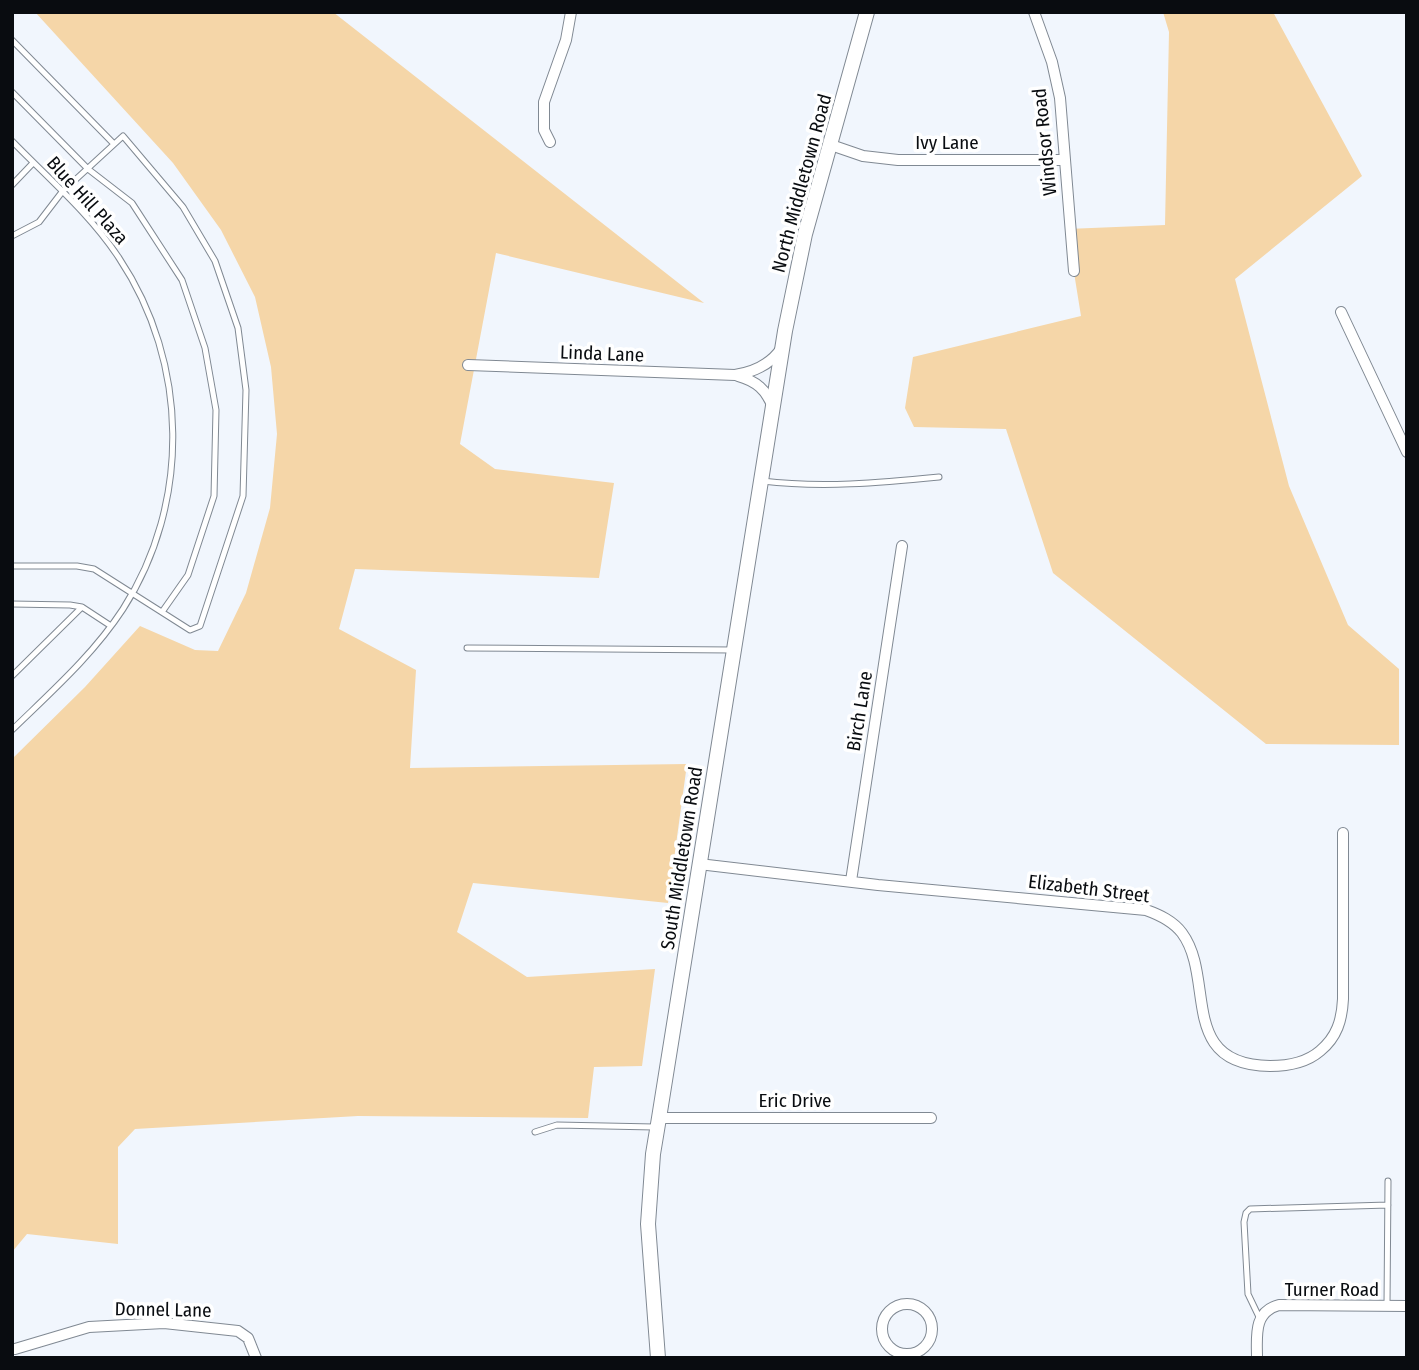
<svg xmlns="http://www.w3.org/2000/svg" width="1419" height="1370" viewBox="0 0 1419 1370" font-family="'Fira Sans Condensed',sans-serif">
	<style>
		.green { fill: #f5d6a8 }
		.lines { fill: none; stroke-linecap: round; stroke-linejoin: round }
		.service-casing { stroke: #808993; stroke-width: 7 }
		.minor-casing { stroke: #808993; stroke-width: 12 }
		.tertiary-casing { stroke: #808993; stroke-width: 16 }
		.service { stroke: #fff; stroke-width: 5 }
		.minor { stroke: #fff; stroke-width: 10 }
		.tertiary { stroke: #fff; stroke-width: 14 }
		.labels { text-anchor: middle; stroke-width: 7; stroke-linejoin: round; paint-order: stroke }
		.street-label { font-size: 19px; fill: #090c10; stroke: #fff }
	</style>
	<rect width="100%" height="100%" fill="#f1f6fd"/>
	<path class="green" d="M35,12h298l371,291 -208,-50 -36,191 35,25 119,14 -15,95 -244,-9 -16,60 77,41 -6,98 277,-4 -19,139 -195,-20 -16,49 70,45 128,-8 -13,97 -48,1 -6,51 -230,-2 -223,13 -17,18v97l-91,-10 -15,18v-493l73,-72 55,-61 55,24 23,1 28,-58 24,-85 7,-74 -6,-67 -16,-70 -34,-67 -48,-67z
		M1163,12h110l89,164 -127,103 54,207 59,139 51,44v76l-133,-1 -213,-171 -47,-144 -92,-2 -9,-19 8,-51 168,-41 -14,-87 98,-4 4,-193z"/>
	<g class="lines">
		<g class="service-casing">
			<path id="service" d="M12,40l102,104
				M12,92l76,77 44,34 50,77 23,68 11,62 -2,86 -26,79 -26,37
				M12,141c37,38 79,74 107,117 70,105 72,245 4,351 -30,46 -72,83 -111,121
				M12,185l21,-22
				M12,236l27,-14 23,-30 61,-56 60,71 32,54 23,67 8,62 -3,106 -43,130 -10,4 -96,-61 -17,-3h-65
				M762,481c59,7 118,2 177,-4
				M12,604l58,1 12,2
				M467,648l265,2
				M12,676l70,-69 29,19
				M535,1132l22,-7 97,2
				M1387,1306l1,-125
				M1260,1319l-12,-25 -4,-72 2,-9 4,-4 138,-4"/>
		</g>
		<g class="minor-casing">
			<path id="minor" d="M1034,12l18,50 8,36 14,173
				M550,142l-6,-12v-28l22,-62 5,-28
				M831,145l32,11 35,4h166
				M1341,312l66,140
				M468,365l267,10c18,-3 35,-10 46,-26
				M738,376c18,5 29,14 35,32
				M699,864l179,21 268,25c14,5 27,11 36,23 34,46 -5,132 88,133 18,0 36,-3 50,-15 17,-14 22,-31 23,-52v-166
				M851,881l51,-335
				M659,1118h272
				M882 1329a25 25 0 1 1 50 0a25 25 0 1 1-50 0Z
				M15,1349l74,-22 75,-4 74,8 10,7 8,20
				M1257,1358c0,-22 -4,-46 22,-53l128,1"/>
		</g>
		<g class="tertiary-casing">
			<path id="tertiary" d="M658,1358l-10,-134 5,-70 6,-36 126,-787 20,-97 62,-222"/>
		</g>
		<use href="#service" class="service"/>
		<use href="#minor" class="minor"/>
		<use href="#tertiary" class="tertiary"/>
	</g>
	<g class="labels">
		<g class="street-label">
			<text x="947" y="149">Ivy Lane</text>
			<text transform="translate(1044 142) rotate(-96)" y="7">Windsor Road</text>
			<text transform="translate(801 183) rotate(-75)" y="7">North Middletown Road</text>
			<text transform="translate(88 200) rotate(48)" y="7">Blue Hill Plaza</text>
			<text transform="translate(602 353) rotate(2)" y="7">Linda Lane</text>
			<text transform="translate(859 711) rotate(-81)" y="7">Birch Lane</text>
			<text transform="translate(681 858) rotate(-81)" y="7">South Middletown Road</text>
			<text transform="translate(1089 888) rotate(7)" y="7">Elizabeth Street</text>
			<text x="795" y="1107">Eric Drive</text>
			<text x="1332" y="1296">Turner Road</text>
			<text transform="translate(163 1309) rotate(1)" y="7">Donnel Lane</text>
		</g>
	</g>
	<rect width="1419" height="1370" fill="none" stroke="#090c10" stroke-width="28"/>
</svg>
